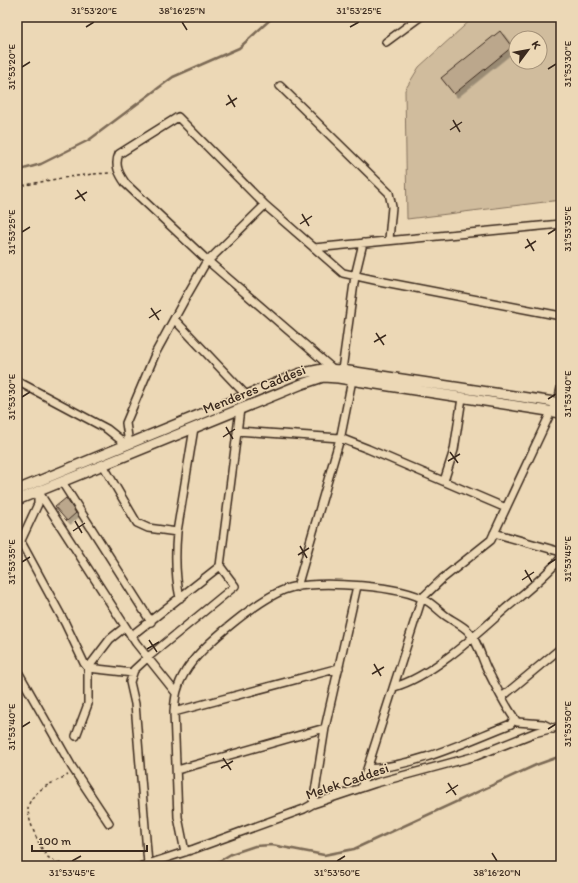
<svg xmlns="http://www.w3.org/2000/svg" width="578" height="883" viewBox="0 0 578 883" font-family="Itim,sans-serif">
	<style>
		.green { fill: #d0bc9d; stroke: #86735e; fill-rule: evenodd }
		.lines { fill: none; stroke-linecap: round; stroke-linejoin: round }
		.stream { stroke: #7c6a55; stroke-width: 2.5 }
		.building { fill: #bba78c; stroke: #3b2a1e; filter: url(#shadow) }
		.minor-casing { stroke: #3b2a1e; stroke-width: 10 }
		.major-casing { stroke: #3b2a1e; stroke-width: 12 }
		.path { stroke: #3b2a1e; stroke-width: 1.5; stroke-dasharray: 3 3; stroke-linecap: butt }
		.minor { stroke: #ecd8b6; stroke-width: 7 }
		.major { stroke: #ecd8b6; stroke-width: 9 }
		.ticks { fill: none; stroke: #3b2a1e; stroke-width: 1.5 }
		.labels { text-anchor: middle; stroke-width: 3; stroke-linejoin: round; paint-order: stroke }
		.street-label { font-size: 14px; fill: #3b2a1e; stroke: #ecd8b6 }
		.neatline { fill: none; stroke: #3b2a1e; stroke-width: 1.5 }
		.ticks-label { font-size: 10px; text-anchor: middle; fill: #3b2a1e }
	</style>
	<defs>
		<filter id="shadow"><feDropShadow dx="3.5" dy="3.5" stdDeviation="0" flood-color="#0004"/></filter>
	</defs>
	<rect width="100%" height="100%" fill="#ecd8b6"/>
	<filter id="ink" filterUnits="userSpaceOnUse"><feTurbulence type="fractalNoise" baseFrequency=".025" numOctaves="2"/><feDisplacementMap in="SourceGraphic" scale="8" xChannelSelector="R" yChannelSelector="G"/><feConvolveMatrix kernelMatrix="1 2 1 2 8 2 1 2 1" color-interpolation-filters="sRGB"/></filter>
	<g filter="url(#ink)">
		<path class="green" d="M474,17h69l18,6v177l-154,19 -2,-129 14,-23zM516,38h24v24h-24z"/>
		<g class="lines">
			<path class="stream" d="M17,171l24,-7 48,-24 84,-63 66,-29 34,-31
				M215,866l1,-3 15,-9 24,-8 17,-1 52,10 30,-6 182,-84 25,-9"/>
		</g>
		<path class="building" d="M500,31l12,16 -58,47 -13,-16z
			M66,498l10,15 -9,8 -12,-14z"/>
		<g class="lines">
			<g class="minor-casing">
				<path id="minor" d="M386,42l34,-25
					M280,86l109,107 3,14 -3,32
					M314,248l247,-24
					M174,319l72,76
					M333,369l-125,-108 -82,-77c-7,-10 -12,-19 -7,-30l59,-37 87,88 78,68 36,8 182,35
					M342,370l13,-94 8,-33
					M17,381l90,48 20,16
					M237,431l103,7 28,11 138,59
					M129,444l-3,-21 30,-71 30,-55 19,-33 60,-59
					M103,465l34,58 11,5 29,4c-2,23 -2,44 3,66
					M444,481l10,-31 8,-52
					M62,482l89,140
					M38,491l98,152 40,50
					M177,532l17,-104
					M494,533l67,19
					M21,542l44,81 19,40 4,5 45,5
					M17,549l21,-45v-13
					M297,587l44,-152 11,-55
					M131,636l89,-70 20,-157
					M17,670l55,97 37,56
					M394,687c37,-10 82,-52 110,-77 20,-17 40,-32 57,-52
					M502,697l59,-49
					M174,712l165,-44
					M76,736l12,-32v-36l22,-29 15,-12
					M367,769c50,-3 98,-27 144,-45l3,-6
					M177,770l148,-42
					M361,788l61,-190 20,-19 49,-39 60,-128 7,-9 3,-15
					M313,804l12,-76 32,-142
					M185,852l-7,-35 -4,-105c1,-15 3,-27 11,-40 14,-25 80,-79 108,-85 30,-6 108,-2 134,14 7,4 12,10 19,15 7,5 16,9 22,15 10,10 13,26 19,38 9,18 18,37 30,53l26,2 10,5
					M148,864l-13,-160 -5,-22 4,-12 13,-12 88,-72 -15,-20
					M142,866l52,-17 110,-40 9,-5 63,-21 100,-27 58,-23 27,-7"/>
			</g>
			<g class="major-casing">
				<path id="major" d="M17,490l281,-116 25,-5 19,1 219,33
					M17,500l285,-116 21,-7 15,1 223,35"/>
			</g>
			<path class="path" d="M17,187c31,-7 63,-13 95,-14
				M66,866c-5,-2 -12,-5 -17,-8 -8,-6 -21,-38 -21,-48 0,-5 2,-10 6,-14 8,-10 23,-15 34,-21"/>
			<use href="#minor" class="minor"/>
			<use href="#major" class="major"/>
		</g>
	</g>
	<path class="ticks" d="M182,22l5,8M86,27l8,-5M350,27l9,-5M22,67l8,-5M548,69l8,-5M228,95l7,12M226,105l11,-7M453,120l7,12M450,130l12,-8M77,190l8,11M75,199l12,-7M302,214l7,12M300,224l12,-8M22,232l8,-5M548,234l8,-5M527,239l7,12M525,248l11,-7M151,308l8,12M149,318l12,-8M376,333l8,12M374,342l12,-7M22,397l8,-5M548,399l8,-5M226,427l7,12M223,437l12,-8M450,452l8,11M448,461l12,-7M75,521l7,12M73,531l12,-8M300,546l7,12M298,555l11,-7M22,562l8,-5M548,564l8,-5M525,570l7,12M522,580l12,-8M149,640l8,12M147,649l12,-7M374,664l7,12M372,674l12,-7M22,727l8,-5M548,729l8,-5M223,758l8,12M221,768l12,-7M448,783l8,12M446,793l12,-8M492,853l5,8M72,861l9,-5M337,861l8,-5"/>
	<g class="labels">
		<g class="street-label">
			<text transform="translate(254 389) rotate(-22)" y="5">Menderes Caddesi</text>
			<text transform="translate(347 781) rotate(-19)" y="5">Melek Caddesi</text>
		</g>
	</g>
	<rect width="578" height="883" fill="none" stroke="#ecd8b6" stroke-width="44"/>
	<g transform="translate(528 50) rotate(58)"><circle r="19" fill="#ecd8b6" stroke="#a59279"/>
	<path d="M0-3L7 15L0 10L-7 15Z" fill="#3b2a1e"/>
	<text y="-6" font-size="11" font-weight="bold" text-anchor="middle" fill="#3b2a1e">K</text>
	</g>
	<path d="M32 845v6h115v-6" fill="none" stroke="#3b2a1e" stroke-width="2"/>
	<text x="38" y="845" font-size="12" fill="#3b2a1e" stroke="#ecd8b6" stroke-width="3" paint-order="stroke">100 m</text>
	<rect x="22" y="22" width="534" height="839" class="neatline"/>
	<g class="ticks-label">
		<text x="94" y="14">31°53'20"E</text>
		<text x="182" y="14">38°16'25"N</text>
		<text x="359" y="14">31°53'25"E</text>
		<text transform="translate(567 64) rotate(-90)" y="4">31°53'30"E</text>
		<text transform="translate(11 67) rotate(-90)" y="4">31°53'20"E</text>
		<text transform="translate(567 229) rotate(-90)" y="4">31°53'35"E</text>
		<text transform="translate(11 232) rotate(-90)" y="4">31°53'25"E</text>
		<text transform="translate(567 394) rotate(-90)" y="4">31°53'40"E</text>
		<text transform="translate(11 397) rotate(-90)" y="4">31°53'30"E</text>
		<text transform="translate(567 559) rotate(-90)" y="4">31°53'45"E</text>
		<text transform="translate(11 562) rotate(-90)" y="4">31°53'35"E</text>
		<text transform="translate(567 724) rotate(-90)" y="4">31°53'50"E</text>
		<text transform="translate(11 727) rotate(-90)" y="4">31°53'40"E</text>
		<text x="72" y="876">31°53'45"E</text>
		<text x="337" y="876">31°53'50"E</text>
		<text x="497" y="876">38°16'20"N</text>
	</g>
</svg>
